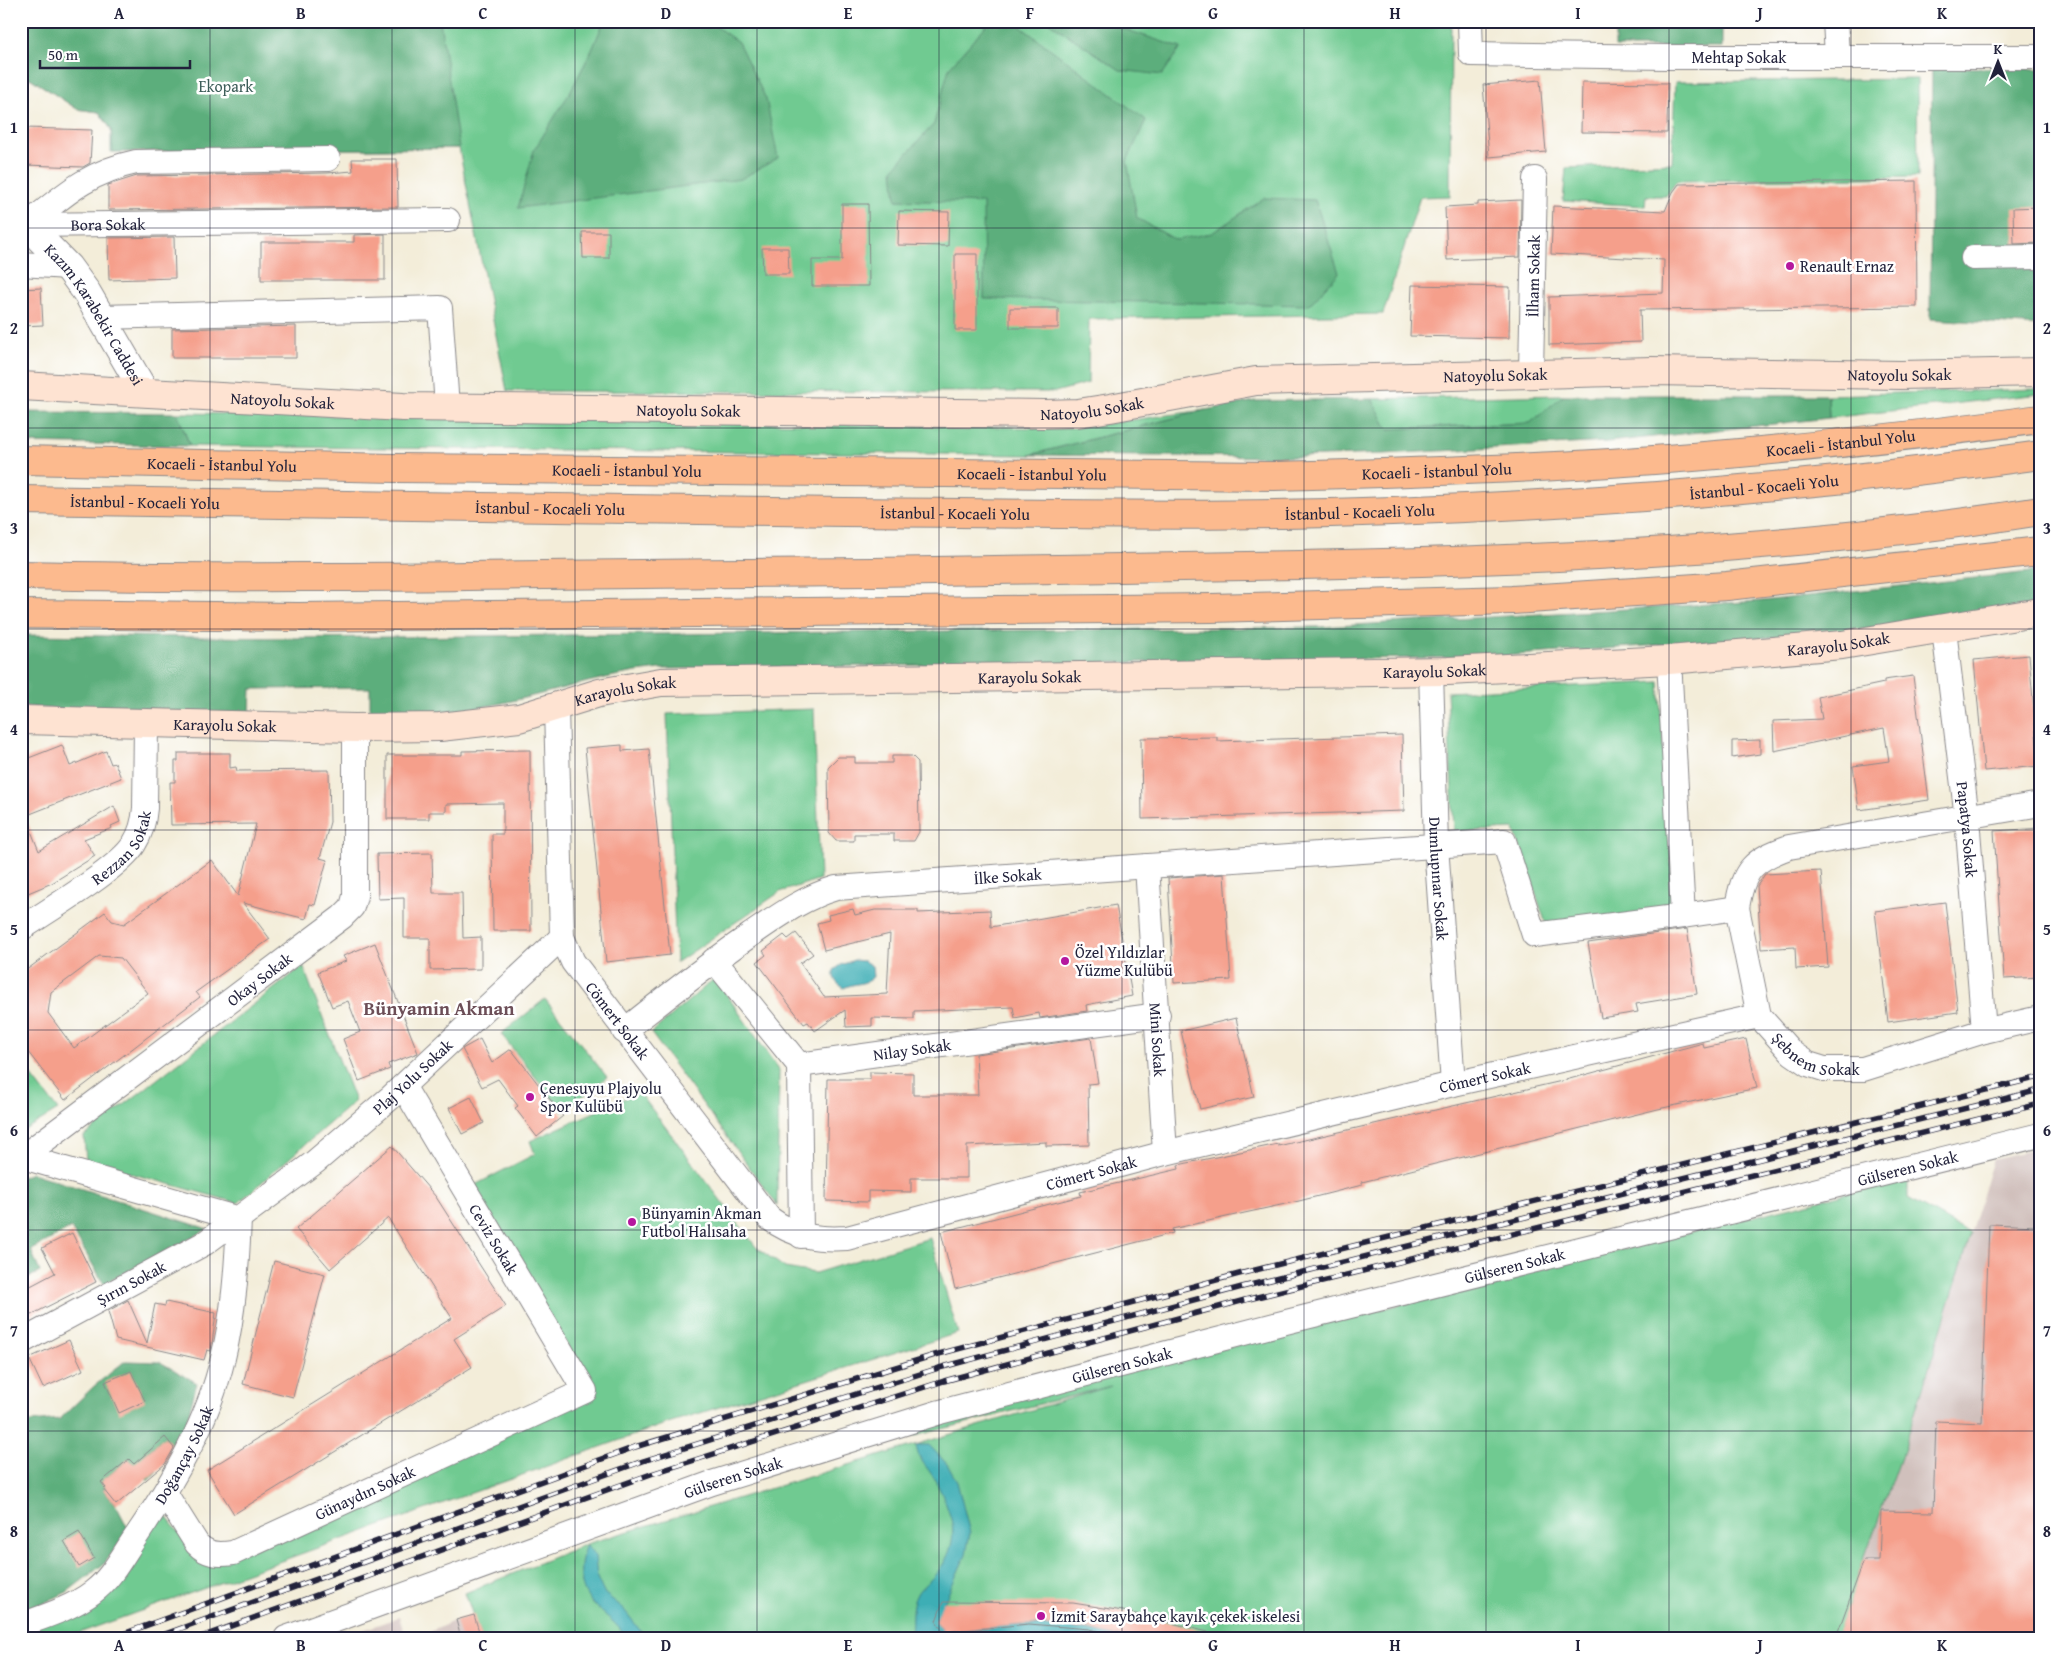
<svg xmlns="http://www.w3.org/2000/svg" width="2061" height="1659" viewBox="0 0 2061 1659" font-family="'Gentium Book Plus',serif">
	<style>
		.industrial { fill: #d0c0bc }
		.green { fill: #70ca91; stroke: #497666 }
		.forest { fill: #5cae7b; stroke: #3f685b }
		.water { fill: #3daeb5; stroke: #306878 }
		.building { fill: #f59f8b; fill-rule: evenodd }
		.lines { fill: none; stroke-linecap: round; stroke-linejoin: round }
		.minor-casing { stroke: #8a888a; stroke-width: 26 }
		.tertiary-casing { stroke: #8a888a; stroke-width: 30 }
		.secondary-casing { stroke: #8a888a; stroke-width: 30 }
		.trunk-casing { stroke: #8a888a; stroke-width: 30 }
		.motorway-casing { stroke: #8a888a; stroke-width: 30 }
		.minor { stroke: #fff; stroke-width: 24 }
		.tertiary { stroke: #fff; stroke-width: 28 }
		.secondary { stroke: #fee3d2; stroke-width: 28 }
		.trunk { stroke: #fcba8e; stroke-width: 28 }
		.motorway { stroke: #fcba8e; stroke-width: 28 }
		.rail-casing { stroke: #22223b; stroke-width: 5.5 }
		.rail { stroke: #fff; stroke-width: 4; stroke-dasharray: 11; stroke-linecap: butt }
		.grid { fill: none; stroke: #22223b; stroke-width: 1; stroke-opacity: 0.55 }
		.poi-dot { fill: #b5179e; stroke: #fff; stroke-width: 2 }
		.labels { text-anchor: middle; stroke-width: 5; stroke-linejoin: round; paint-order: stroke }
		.street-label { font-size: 16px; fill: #22223b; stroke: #fff }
		.park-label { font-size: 16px; fill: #3d5d59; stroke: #fff }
		.poi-label { font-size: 16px; fill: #22223b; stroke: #fff; text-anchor: start }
		.quarter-label { font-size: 19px; font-weight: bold; fill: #6c4e57; stroke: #fff }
		.neatline { fill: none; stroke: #22223b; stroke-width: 2 }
		.grid-label { font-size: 16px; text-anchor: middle; font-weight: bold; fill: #22223b }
	</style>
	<rect width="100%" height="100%" fill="#fff"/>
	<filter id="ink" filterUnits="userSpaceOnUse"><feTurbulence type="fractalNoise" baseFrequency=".02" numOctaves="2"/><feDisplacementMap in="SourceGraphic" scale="10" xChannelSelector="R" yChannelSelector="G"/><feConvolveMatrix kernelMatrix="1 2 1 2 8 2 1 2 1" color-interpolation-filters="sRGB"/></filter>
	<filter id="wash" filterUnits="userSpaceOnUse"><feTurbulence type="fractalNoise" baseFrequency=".0096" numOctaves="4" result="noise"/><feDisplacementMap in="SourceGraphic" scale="20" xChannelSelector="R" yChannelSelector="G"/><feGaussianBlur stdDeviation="1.12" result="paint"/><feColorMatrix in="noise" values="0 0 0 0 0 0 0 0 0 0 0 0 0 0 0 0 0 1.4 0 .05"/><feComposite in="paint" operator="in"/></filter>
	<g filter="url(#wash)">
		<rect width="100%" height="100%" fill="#f3edd9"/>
		<path class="industrial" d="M2040,1148v490h-204l68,-190 89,-289z
			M474,1615l7,23h-64l39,-18z
			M399,1617l7,21h-65z"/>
		<path class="green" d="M21,21h1430l-1,175 -30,1 -37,117 -294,5 -1,64 -33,9 -548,-1 -48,-243 -348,4v-23l-12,-17 -22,-3 -47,-31h-9z
			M1917,79l1,98 -241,4 -11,15h-20l-1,10 -82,-5 3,-33 106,-5 3,-81z
			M2040,389v5l-211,24 -1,-23z
			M1564,395l-33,28 -144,6 -15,-30z
			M1205,410l-175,45 -840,-9 -13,-33 877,15 26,-1z
			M1659,682l15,229 -128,13 -32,-95 -60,3 -7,-140z
			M814,709l6,170 -40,13 -104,71 -9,-249z
			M303,966l52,135 -117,102 -152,-42 -2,-25z
			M715,978l64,92 -2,135 -126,-172z
			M545,999l62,78 -44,35 -62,-78z
			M21,1062l37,48 -37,22z
			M639,1092l117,155 29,21 30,5 115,-35 28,95 -290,90 -603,215h-44v-7l56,-20 84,-101 41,52 394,-168 -123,-208 62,-32 -5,-13z
			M1908,1178v20l63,36 -67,214 -68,190h-714l-33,-9 -60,-5 -36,2 -86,12h-426l-16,-45 121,-49 525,-158 -298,76 200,-61z"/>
		<path class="forest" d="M21,21h419l19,127 -346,4 -2,-23 -12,-17 -22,-3 -47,-31h-9z
			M604,21h104l30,21 28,57 12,59 -37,21 -223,29 16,-58 35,-56 23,-44z
			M990,21h23l133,99 -19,41 10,57 39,22 36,-7 52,-35 51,2 24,73 -30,32 -325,-6 -1,-96 -87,-3 -3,-31 41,-45 15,-56z
			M1047,21h53l81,27 -19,27 -42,-5z
			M1615,21h107v26h-107z
			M1932,67l108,2v257l-110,-7z
			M1564,395h264l1,23 -222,24 -223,12 -87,3 -267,-2 175,-45 50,-9 117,-2 16,30 142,-6z
			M21,412l156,1 13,33 -169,-3z
			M2040,571v33l-191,28 -362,25 -827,12c-65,6 -126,31 -191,40 -33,5 -66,5 -99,5v-26l-119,1 -1,25 -183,-4 -46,-4v-71l271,3 1028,-11 442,-26z
			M32,1173l176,56 -104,55 -33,-56 -40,22 9,22 -19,9v-104z
			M125,1361l35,1 37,21 -19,70 -13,-16 -21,18 13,16 -9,10 -19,-22 -28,23 5,6 -3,1 14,18 12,23 -24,33 -38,29 -46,22v-191l39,-4 33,-32z"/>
		<path class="water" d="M854,960l10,1 8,5 1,11c-9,9 -18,5 -29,11 -8,-5 -11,-8 -10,-18l7,-5z
			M916,1445h13l18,19 10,18 13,51 -4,21 -30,67 8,11c64,-8 115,-11 178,6h-215l3,-1c4,-14 -1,-28 6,-41 3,-8 12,-13 18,-20 16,-17 24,-40 15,-63 -4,-13 -10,-27 -17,-38 -8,-12 -14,-16 -16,-30z
			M586,1544l9,12 2,22 7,15 18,14 24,31h-20c-8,-15 -22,-23 -33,-34 -16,-16 -14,-41 -7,-60z"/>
		<g id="blocks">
			<path class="building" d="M1540,80l6,72 -57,5 -6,-72z
				M1582,82l86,1 -1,50 -86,-1z
				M26,128l66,2 -2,33 -7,4 -59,-2z
				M352,159h45l1,48 -290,3v-25l29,-9 191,-3 25,-2z
				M1916,181l1,126 -277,3 1,32 -92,3v-48l114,-4 1,-33 -113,-6 2,-48 112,5 8,-19 6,-8z
				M1521,200l-1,57 -73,3 -2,-53 33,-2v-3z
				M842,204h26l1,82h-57v-26h30z
				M2040,207v36l-26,1 -1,-36z
				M899,211l50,1 -1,34 -50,-1z
				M582,232h27v26h-26z
				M385,234v46h-124v-38h93v-7z
				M174,237l1,41 -66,2 -1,-42z
				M762,248h26l1,26h-26z
				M955,254h22v76h-22z
				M1412,285l98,2 -1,51 -99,-2z
				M41,288l2,37 -22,1v-37z
				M1010,308h48v20h-48z
				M296,326v32h-124v-29z
				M2029,655l10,111 -55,5 -10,-111z
				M1913,676l16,124 -70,10 -6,-44 36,-5 -5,-33 -110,23 -1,-30 49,-2 -4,-22 66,-14v-3z
				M1402,735l2,76 -262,8 -1,-81 76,-1v4z
				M1760,740v14l-28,4v-17z
				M62,745l8,21 36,-15 5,13 4,-1 6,15 -96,38 14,35 75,-45 6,16 -9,4 1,2 -28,11 11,17 -43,27 -31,13v-135z
				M622,745v6l27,-2 21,206 -64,7 -21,-214z
				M530,750l1,181h-38l-1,-97h11v-31l-57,1v8h-17v7h-42v-64h75v-4z
				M178,753h52v15l6,-1 1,4 92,-1 1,52 -10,36 7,2 -12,45 -5,-1 -4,15 -63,-16 27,36 -74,53 4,5 -135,103 -44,-57v-69l84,-62 7,9 12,3 88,-64 26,36 18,-72 -85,1 -1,-43h5v-21h3zM99,956l22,2 27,35 -74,55 -26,-35 3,-21z
				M892,756h20l6,6 1,70 -5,9h-20v-7h-40v7h-18l-7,-8 -1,-66 10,-10h17v6h37z
				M2040,828v149l-36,2 -10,-148z
				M432,853l1,40h29l1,45 18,-1v32l-51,1v-32h-26v-40l-26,1 -1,-45z
				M1821,871l7,96 -32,2 -1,-22 -34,2 -4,-63 8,-12z
				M1224,874l7,106 -57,3 -6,-105z
				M1945,902l13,110 -70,10 -13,-111z
				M1116,905l16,91 -46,9 1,6 -47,7 -1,-5 -24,5 -2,-11 -99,4v8l-42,-1v8l-26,1 -1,-17 -30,21 -7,-9 -4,2 -47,-62 9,-7 -3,-4 21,-16 4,4 8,-6 17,21 -13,9 24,34 63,-3 3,-60 -66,16 -7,-27 12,-3 -1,-5 25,-6 2,6 20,-5h43v3l72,-3 1,17z
				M1687,929l10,65 -61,10 2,8 -37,6 -13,-75z
				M375,943l43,110 -30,11 2,5 -31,12 -16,-42 17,-7 -12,-31 -16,6 -14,-35 28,-11 -3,-5z
				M1236,1018l18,79 -54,12 -19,-78z
				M1091,1038l7,45 -10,1 1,61 -43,1v-4l-79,4v32h-56v14l-43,-1v11l-42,-1 2,-122h42v-7l43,1v22h65l-2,-41z
				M480,1039l12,24 19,-14 52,67 -26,21 -22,-29 3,-2 -20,-27 -16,8 -20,-38z
				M1746,1039l11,49 -99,21 -296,73v3l-63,16 -127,28 1,4 -218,56 -14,-57 140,-36 -1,-4 99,-23 -1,-4 100,-21v2l284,-65 141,-38 1,5z
				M471,1097l13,26 -22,11 -13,-26z
				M392,1146l44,51 70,109 -52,33 18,28 -238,147 -27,-44 245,-152 -64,-100 -58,51 -34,-40z
				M1989,1224l51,2v412l-204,-1 28,-77h15l2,-49 52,1 3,-91 46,2z
				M72,1233l24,49 -75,38v-29l34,-18 -13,-25z
				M274,1261l51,13 -32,123 -50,-13z
				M128,1300l19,43 8,-39 10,2 1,-4 50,11 -5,38 -4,-1 -3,10 -88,-20 -8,-29z
				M69,1340l14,30 -40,18 -14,-30z
				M131,1371l14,30 -26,12 -14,-31z
				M165,1437l9,11 -9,16 -49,41 -13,-16 3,-1 -5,-6 28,-23 5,5z
				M79,1532l15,26 -15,9 -15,-26z
				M943,1602l130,1 50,8 85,21 -1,6h-85l-33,-9 -60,-5 -85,8 -8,-11z
				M474,1615l7,23h-20l-5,-18z"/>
		</g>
	</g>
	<g filter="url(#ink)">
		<use href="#blocks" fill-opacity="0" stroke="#8a888a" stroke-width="1"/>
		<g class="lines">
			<g class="minor-casing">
				<g id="minor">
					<path id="s1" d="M1470,21l1,33 195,3h374"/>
					<path d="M1835,21l2,35"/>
					<path id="s2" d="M27,225l421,-5"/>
					<path d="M27,225c37,-30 61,-53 109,-63l192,-3"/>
					<path d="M1973,258l67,-1"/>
					<path d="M21,264l47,3"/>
					<path d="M102,317l338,-9 7,99"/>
					<path id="s3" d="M1531,372l4,-193"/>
					<path id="s4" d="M1944,630l23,188 17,213"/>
					<path id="s5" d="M1431,671l5,174 17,239"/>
					<path id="s6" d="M556,708l6,229 11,25 196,256c24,18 48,22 78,20l318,-85 288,-69 306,-68"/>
					<path id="s7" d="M1147,866l18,287"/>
					<path d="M1737,908c6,-39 16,-48 52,-61l251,-43"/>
					<path id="s8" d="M1683,916l54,-8 22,108 33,37 16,11 16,5h39l121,-38 56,-13"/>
					<path id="s9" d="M21,929c27,-19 98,-60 113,-85 7,-11 10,-23 11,-36l1,-83"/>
					<path d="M714,960l85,105"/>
					<path id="s10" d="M624,1031c41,-33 82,-65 125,-95 28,-19 53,-38 87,-48l668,-47 30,94 149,-19 -14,-256"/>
					<path id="s11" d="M799,1065l359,-50"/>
					<path d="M799,1065l2,171"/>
					<path d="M23,1157l216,62"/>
					<path id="s12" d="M21,1158l321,-241 10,-10 3,-11v-168"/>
					<path id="s13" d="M21,1342l184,-99 110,-81 75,-64 172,-161"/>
					<path id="s14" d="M165,1493l32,51c11,11 21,11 36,9l352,-162 -182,-305"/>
					<path id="s15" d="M21,1625c25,-9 51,-17 72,-33 19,-14 31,-39 44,-57 36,-53 71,-113 86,-177 11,-45 14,-93 16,-139"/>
					<path id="s16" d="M286,1638l426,-155 228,-71 346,-90 754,-187"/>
				</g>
			</g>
			<g class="tertiary-casing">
				<g id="tertiary">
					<path id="s17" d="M21,219l47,48 19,26 57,98"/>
				</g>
			</g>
			<g class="secondary-casing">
				<g id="secondary">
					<path id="s18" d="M21,386l382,21 642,7 33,-1 32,-5 146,-27 396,-10 249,4 139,-3"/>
					<path id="s19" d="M21,720l334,8 85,-1 79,-9 80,-25 62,-11 787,-11 221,-11 173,-15 198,-33"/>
				</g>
			</g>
			<g class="trunk-casing">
				<g id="trunk">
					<path id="s20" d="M21,460l373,8 880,8c112,-3 224,-6 336,-13 143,-9 287,-25 430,-44"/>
					<path id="s21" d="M21,500c274,4 549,9 823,12 183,1 366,6 548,-1 217,-8 433,-26 648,-56"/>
				</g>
			</g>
			<g class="motorway-casing">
				<path id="motorway" d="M21,575c285,6 569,-2 853,-3 143,-1 285,-4 427,-7 247,-5 494,-15 739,-54
					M21,614l277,3 913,-9 301,-8 215,-14 313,-35"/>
			</g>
			<use href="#minor" class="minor"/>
			<use href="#tertiary" class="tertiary"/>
			<use href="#secondary" class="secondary"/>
			<use href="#trunk" class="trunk"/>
			<use href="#motorway" class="motorway"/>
			<g class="rail-casing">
				<path id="rail" d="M112,1638l523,-191 300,-92 304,-81 801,-197
					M154,1638l489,-177 296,-93 303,-81 798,-197
					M198,1638l453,-164 293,-93 301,-81 795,-196"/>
			</g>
			<use href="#rail" class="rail"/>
		</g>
	</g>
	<path class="grid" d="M210,21v1617M392,21v1617M575,21v1617M757,21v1617M939,21v1617M1122,21v1617M1304,21v1617M1486,21v1617M1669,21v1617M1851,21v1617M21,228h2019M21,428h2019M21,629h2019M21,830h2019M21,1030h2019M21,1230h2019M21,1431h2019"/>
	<g class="poi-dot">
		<circle cx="1790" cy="266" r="5"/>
		<circle cx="1065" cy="961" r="5"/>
		<circle cx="530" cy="1097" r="5"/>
		<circle cx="632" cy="1222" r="5"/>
		<circle cx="1041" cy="1616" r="5"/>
	</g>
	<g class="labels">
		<g class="street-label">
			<text dy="6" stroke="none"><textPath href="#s1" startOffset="301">Mehtap Sokak</textPath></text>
			<text dy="6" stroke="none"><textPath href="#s2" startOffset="81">Bora Sokak</textPath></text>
			<text dy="6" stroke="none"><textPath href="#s3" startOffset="96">İlham Sokak</textPath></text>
			<text dy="6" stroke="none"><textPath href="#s17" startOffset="121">Kazım Karabekir Caddesi</textPath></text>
			<text dy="6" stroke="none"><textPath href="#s18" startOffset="1478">Natoyolu Sokak</textPath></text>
			<text dy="6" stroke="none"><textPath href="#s18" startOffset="1882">Natoyolu Sokak</textPath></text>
			<text dy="6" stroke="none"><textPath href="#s18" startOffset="262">Natoyolu Sokak</textPath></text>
			<text dy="6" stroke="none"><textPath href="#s18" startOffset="1072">Natoyolu Sokak</textPath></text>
			<text dy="6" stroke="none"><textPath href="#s18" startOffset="668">Natoyolu Sokak</textPath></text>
			<text dy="6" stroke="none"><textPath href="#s20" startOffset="1821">Kocaeli - İstanbul Yolu</textPath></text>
			<text dy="6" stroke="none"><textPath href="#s20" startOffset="201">Kocaeli - İstanbul Yolu</textPath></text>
			<text dy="6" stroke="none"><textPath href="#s20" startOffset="606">Kocaeli - İstanbul Yolu</textPath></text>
			<text dy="6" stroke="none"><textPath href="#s20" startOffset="1416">Kocaeli - İstanbul Yolu</textPath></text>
			<text dy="6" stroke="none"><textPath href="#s20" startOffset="1011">Kocaeli - İstanbul Yolu</textPath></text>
			<text dy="6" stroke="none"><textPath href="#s21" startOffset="1744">İstanbul - Kocaeli Yolu</textPath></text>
			<text dy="6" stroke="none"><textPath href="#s21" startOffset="124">İstanbul - Kocaeli Yolu</textPath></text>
			<text dy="6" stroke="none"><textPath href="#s21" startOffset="529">İstanbul - Kocaeli Yolu</textPath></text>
			<text dy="6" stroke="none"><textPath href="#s21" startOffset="1339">İstanbul - Kocaeli Yolu</textPath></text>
			<text dy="6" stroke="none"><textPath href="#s21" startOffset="934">İstanbul - Kocaeli Yolu</textPath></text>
			<text dy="6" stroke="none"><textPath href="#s19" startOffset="1824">Karayolu Sokak</textPath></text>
			<text dy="6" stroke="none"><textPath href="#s19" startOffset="1419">Karayolu Sokak</textPath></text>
			<text dy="6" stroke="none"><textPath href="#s19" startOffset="1014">Karayolu Sokak</textPath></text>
			<text dy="6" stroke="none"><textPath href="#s19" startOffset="609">Karayolu Sokak</textPath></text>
			<text dy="6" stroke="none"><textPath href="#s19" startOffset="204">Karayolu Sokak</textPath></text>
			<text dy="6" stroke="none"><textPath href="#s4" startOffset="201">Papatya Sokak</textPath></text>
			<text dy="6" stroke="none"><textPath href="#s9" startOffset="132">Rezzan Sokak</textPath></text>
			<text dy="6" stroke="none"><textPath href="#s10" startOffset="429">İlke Sokak</textPath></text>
			<text dy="6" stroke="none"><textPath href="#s5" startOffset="208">Dumlupınar Sokak</textPath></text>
			<text dy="6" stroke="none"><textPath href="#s12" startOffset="298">Okay Sokak</textPath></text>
			<text dy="6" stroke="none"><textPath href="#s6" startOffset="330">Cömert Sokak</textPath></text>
			<text dy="6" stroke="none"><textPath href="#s7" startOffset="174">Mini Sokak</textPath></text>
			<text dy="6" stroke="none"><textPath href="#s8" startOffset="238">Şebnem Sokak</textPath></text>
			<text dy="6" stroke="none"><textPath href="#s11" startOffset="114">Nilay Sokak</textPath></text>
			<text dy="6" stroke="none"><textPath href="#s13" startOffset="475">Plaj Yolu Sokak</textPath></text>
			<text dy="6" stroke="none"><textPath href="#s6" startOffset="1319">Cömert Sokak</textPath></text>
			<text dy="6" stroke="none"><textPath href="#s16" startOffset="1690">Gülseren Sokak</textPath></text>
			<text dy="6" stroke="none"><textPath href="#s6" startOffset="914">Cömert Sokak</textPath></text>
			<text transform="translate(494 1239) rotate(59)" y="6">Ceviz Sokak</text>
			<text dy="6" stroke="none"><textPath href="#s16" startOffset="1285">Gülseren Sokak</textPath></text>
			<text dy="6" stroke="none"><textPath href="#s13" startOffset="125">Şırın Sokak</textPath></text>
			<text dy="6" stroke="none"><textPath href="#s16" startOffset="880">Gülseren Sokak</textPath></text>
			<text dy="6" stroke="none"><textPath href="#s15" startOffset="245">Doğançay Sokak</textPath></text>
			<text dy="6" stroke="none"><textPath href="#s16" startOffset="475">Gülseren Sokak</textPath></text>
			<text dy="6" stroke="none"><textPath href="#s14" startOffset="244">Günaydın Sokak</textPath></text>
		</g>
		<g class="park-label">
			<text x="226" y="92">Ekopark</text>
		</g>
		<g class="poi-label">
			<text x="1800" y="272">Renault Ernaz</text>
			<text x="1075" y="958">Özel Yıldızlar<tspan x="1075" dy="18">Yüzme Kulübü</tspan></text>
			<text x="540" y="1094">Çenesuyu Plajyolu<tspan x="540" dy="18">Spor Kulübü</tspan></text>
			<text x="642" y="1219">Bünyamin Akman<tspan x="642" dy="18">Futbol Halısaha</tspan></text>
			<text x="1051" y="1622">İzmit Saraybahçe kayık çekek iskelesi</text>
		</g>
		<g class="quarter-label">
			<text x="439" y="1015">Bünyamin Akman</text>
		</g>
	</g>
	<rect width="2061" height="1659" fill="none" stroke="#fff" stroke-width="55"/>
	<g transform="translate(1998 62)" stroke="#ffffff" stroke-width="4" paint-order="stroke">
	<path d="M0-4L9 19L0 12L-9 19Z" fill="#22223b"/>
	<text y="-8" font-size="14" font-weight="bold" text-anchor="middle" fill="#22223b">K</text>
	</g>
	<path d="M40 60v8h150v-8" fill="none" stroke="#22223b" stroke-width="2.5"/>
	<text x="48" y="60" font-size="15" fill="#22223b" stroke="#ffffff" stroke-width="4" paint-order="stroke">50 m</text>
	<rect x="28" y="28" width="2006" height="1604" class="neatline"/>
	<g class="grid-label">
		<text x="119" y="19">A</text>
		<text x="301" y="19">B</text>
		<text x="483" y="19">C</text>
		<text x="666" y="19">D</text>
		<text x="848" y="19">E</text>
		<text x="1030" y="19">F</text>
		<text x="1213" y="19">G</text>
		<text x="1395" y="19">H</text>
		<text x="1578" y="19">I</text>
		<text x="1760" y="19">J</text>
		<text x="1942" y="19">K</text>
		<text x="14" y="133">1</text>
		<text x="2047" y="133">1</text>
		<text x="14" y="334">2</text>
		<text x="2047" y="334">2</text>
		<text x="14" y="534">3</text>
		<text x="2047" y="534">3</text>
		<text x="14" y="735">4</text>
		<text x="2047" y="735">4</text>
		<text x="14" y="935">5</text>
		<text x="2047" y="935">5</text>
		<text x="14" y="1136">6</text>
		<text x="2047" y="1136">6</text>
		<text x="14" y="1336">7</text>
		<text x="2047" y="1336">7</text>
		<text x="14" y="1537">8</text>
		<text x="2047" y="1537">8</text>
		<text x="119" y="1651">A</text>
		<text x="301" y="1651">B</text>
		<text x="483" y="1651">C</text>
		<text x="666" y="1651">D</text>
		<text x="848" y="1651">E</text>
		<text x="1030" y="1651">F</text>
		<text x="1213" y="1651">G</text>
		<text x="1395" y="1651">H</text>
		<text x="1578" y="1651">I</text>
		<text x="1760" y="1651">J</text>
		<text x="1942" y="1651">K</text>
	</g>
</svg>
